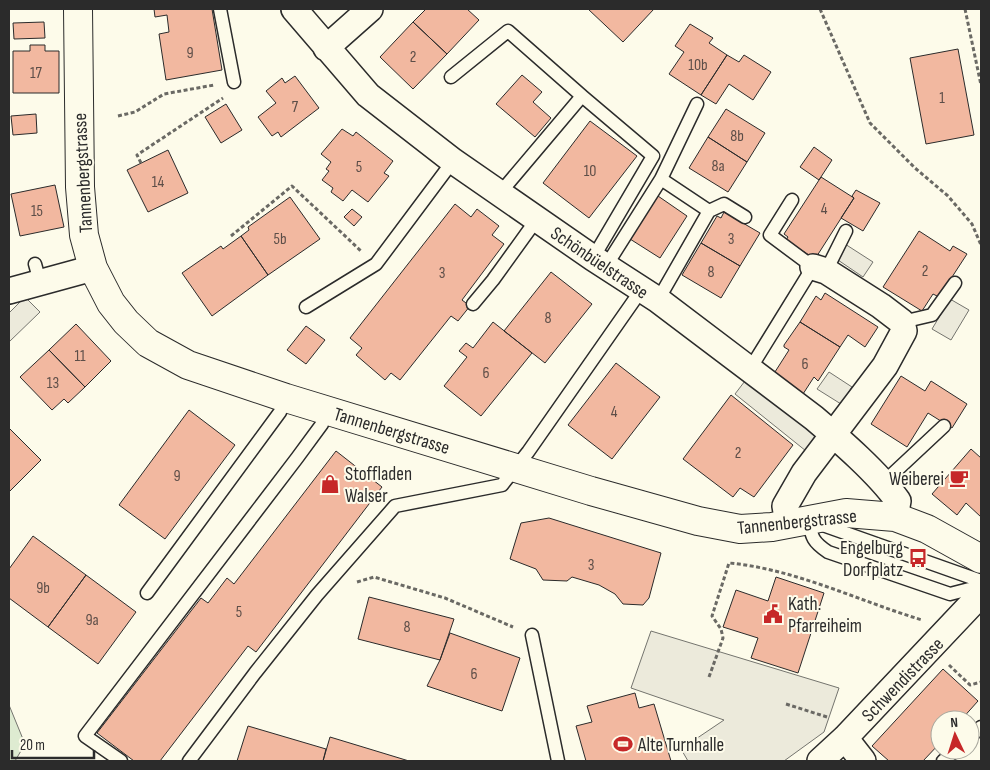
<svg xmlns="http://www.w3.org/2000/svg" width="990" height="770" viewBox="0 0 990 770" font-family="'Sofia Sans Condensed',sans-serif">
	<style>
		.green { fill: #deebd1; stroke: #74746e }
		.parking { fill: #eceadb; stroke: #74746e }
		.building { fill: #f2b8a0; stroke: #2b2b2b }
		.lines { fill: none; stroke-linecap: round; stroke-linejoin: round }
		.lane-casing { stroke: #2b2b2b; stroke-width: 15 }
		.street-casing { stroke: #2b2b2b; stroke-width: 28 }
		.secondary-casing { stroke: #2b2b2b; stroke-width: 30 }
		.path { stroke: #6a6964; stroke-width: 3; stroke-dasharray: 4 2.5; stroke-linecap: butt }
		.lane { stroke: #fdfbea; stroke-width: 12 }
		.street { stroke: #fdfbea; stroke-width: 25 }
		.secondary { stroke: #fdfbea; stroke-width: 28 }
		.labels { text-anchor: middle; stroke-width: 4; stroke-linejoin: round; paint-order: stroke }
		.number-label { font-size: 16px; fill: #5d4e48 }
		.street-label { font-size: 19px; fill: #2b2b2b; stroke: #fdfbea }
		.poi-label { font-size: 19px; fill: #2b2b2b; stroke: #fdfbea; text-anchor: start }
	</style>
	<rect width="100%" height="100%" fill="#fdfbea"/>
	<path class="green" d="M9,705l16,39 -10,17h-6z"/>
	<path class="parking" d="M845,244l28,18 -10,15 -28,-19z
		M25,297l15,15 -31,30v-29z
		M950,299l19,11 -18,30 -19,-11z
		M829,372l23,15 -11,17 -24,-15z
		M748,377l72,57 -14,17 -71,-57z
		M651,631l188,57 -15,44 -40,29h-96l-7,-12 43,-29 -93,-32z"/>
	<path class="building" d="M154,9h58l10,61 -56,10 -7,-46 10,-2 -2,-17 -12,2z
		M426,9h41l12,11 -32,34 -34,-32z
		M588,9h66l-31,33z
		M44,22l1,16 -31,1 -1,-16z
		M413,22l34,32 -34,35 -33,-32z
		M690,24l23,14 -4,5 18,12 -26,40 -32,-21 15,-22 -9,-6z
		M30,45h15v6h14v42h-46v-42h17z
		M958,49l16,86 -48,9 -16,-86z
		M727,55l12,7 5,-7 27,17 -18,28 -24,-16 -13,20 -15,-9z
		M522,75l20,17 -9,10 18,16 -16,19 -39,-33z
		M295,76l24,32 -38,29 -3,-5 -6,4 -14,-19 18,-14 -10,-12 16,-13 3,5z
		M226,104l16,26 -21,13 -16,-26z
		M726,109l39,24 -18,29 -39,-25z
		M36,114l1,19 -24,2 -2,-19z
		M590,121l47,35 -48,62 -46,-35z
		M342,129l11,7 3,-4 37,29 -9,12 5,3 -21,26 -16,-12 -9,11 -12,-9 2,-4 -11,-8 7,-9 -3,-2 5,-7 -10,-8z
		M708,137l39,25 -19,30 -39,-24z
		M814,147l18,13 -13,20 -19,-13z
		M168,150l20,43 -40,19 -21,-42z
		M821,177l33,21 -39,61 -29,-19 2,-3 -4,-3z
		M55,185l9,42 -44,9 -9,-42z
		M856,190l24,13 -17,28 -22,-13 13,-20 -2,-2z
		M658,196l29,20 -27,42 -30,-19z
		M290,197l30,42 -52,36 -27,-39 8,-6 -1,-3z
		M455,204l16,13 6,-8 22,17 -7,9 12,9 -42,56 8,6 -12,15 -7,-5 -51,64 -9,-7 -6,7 -29,-25 6,-7 -12,-10z
		M352,209l10,8 -8,9 -10,-9z
		M724,212l36,21 -20,33 -39,-23 16,-27 4,2z
		M919,231l31,20 3,-5 14,8 -28,43 -6,-3 -11,17 -39,-24z
		M241,236l27,39 -56,41 -30,-43 39,-27 2,3z
		M701,243l39,23 -19,32 -39,-23z
		M551,272l41,32 -47,59 -41,-32z
		M825,293l53,34 -13,20 -17,-12 -8,12 -40,-25 16,-26 5,4z
		M493,322l39,31 -51,63 -37,-30 23,-29 -8,-6 7,-8 7,5z
		M800,322l40,25 -22,34 -4,-4 -11,17 -30,-19 16,-25 -5,-3v-2z
		M76,324l35,37 -26,26 -36,-37z
		M306,326l19,14 -19,24 -19,-14z
		M49,350l36,37 -17,16 -4,-4 -12,11 -32,-33z
		M616,363l44,34 -48,62 -44,-34z
		M901,376l24,15 6,-10 36,23 -15,24 -24,-15 -21,34 -36,-23z
		M731,395l62,50 -39,52 -14,-9 -7,9 -50,-38z
		M189,410l46,35 -70,94 -46,-34z
		M9,428l32,32 -32,32z
		M971,449l10,9v59l-15,-14 -9,12 -25,-21z
		M336,451l46,36 -126,165 -8,-6 -88,115h-26l-37,-28 104,-135 7,5 19,-25 7,6z
		M549,518l112,35 -12,45 -6,7 -20,-1 -8,-10 -16,-9 -27,-8 -5,4 -24,-1 -7,-11 -26,-10 11,-36z
		M33,536l53,39 -38,52 -39,-29v-29z
		M86,575l50,37 -38,52 -50,-37z
		M776,577l48,16 -26,80 -47,-15 7,-20 -35,-11 13,-37 32,11z
		M369,597l85,22 -14,41 -82,-21z
		M450,633l70,25 -18,53 -75,-25 13,-26z
		M943,669l35,32 -17,19h-21v23l-17,18h-34l-17,-15z
		M635,693l4,15 15,-4 17,57h-85l-10,-35 16,-4 -5,-16z
		M248,726l78,23 -3,12h-86z
		M330,737l79,24h-86z"/>
	<g class="lines">
		<g class="lane-casing">
			<path id="lane" d="M220,9l14,73
				M451,77l57,-46 74,65 -82,97
				M582,96l71,60 -60,102
				M661,179l48,32
				M35,264l5,18
				M606,266l55,-87 36,-75
				M826,271l20,-40
				M658,300l51,-89 15,-7 21,13
				M473,304l20,-24 44,-61
				M306,307l70,-43 77,-103
				M902,322l30,-7 23,-32
				M750,369l63,-102 -43,-32 22,-35
				M883,483l61,-57
				M808,520c4,18 5,22 20,32l122,42 31,-8
				M820,524l161,57
				M147,593l133,-181 6,-14
				M532,635l26,126
				M970,737l11,-10
				M121,761l-36,-25 212,-278 25,-34 4,-15
				M189,761l66,-88 62,-78 78,-89 107,-21 26,-33 114,-163
				M943,761l13,-11"/>
		</g>
		<g class="street-casing">
			<path id="street" d="M294,9l74,86 85,66 140,97 65,42 156,118c27,23 64,55 84,83l-3,16
				M326,48l44,-39
				M9,291l84,-23
				M788,524l-3,-18 19,-33 81,-107 19,-35 -2,-9 -21,-16 -55,-35 -13,-4
				M845,738l18,23
				M820,761l25,-23 136,-144"/>
		</g>
		<g class="secondary-casing">
			<path id="secondary" d="M78,9l2,178 4,48 9,33 18,35 15,19 22,21 40,22 98,33 305,93 107,30 42,8 32,-2 74,-14 49,4 32,12 54,30"/>
		</g>
		<path class="path" d="M820,9l50,114 45,45 33,28 24,28 9,21
			M965,9l16,76
			M118,116l17,-4 29,-18 50,-9
			M141,163l-4,-8 86,-57
			M231,236l61,-50 69,65
			M357,582l17,-5 71,21 68,29
			M949,665l21,20 11,-3
			M709,677l14,-39 -2,-9 -9,-13 17,-53c66,6 130,38 193,57
			M786,704l41,13"/>
		<use href="#lane" class="lane"/>
		<use href="#street" class="street"/>
		<use href="#secondary" class="secondary"/>
	</g>
	<defs>
		<g id="cafe-bare" transform="scale(1.5)"><path d="M-5.5-4.5H6V0H3Q3 3.5 0 3.5H-2.5Q-5.5 3.5-5.5 0ZM3-3.2v2h1.7v-2ZM-6 4.5H4V6H-6Z" fill="#c62828" stroke="#fdfbea" stroke-width="2.5" paint-order="stroke"/></g>
		<g id="shop-bare" transform="scale(1.5)"><path d="M-5-2.5h2.3a2.7 3.5 0 0 1 5.4 0H5L5.5 6h-11ZM-1.5-2.5h3a1.5 2.3 0 0 0-3 0Z" fill="#c62828" stroke="#fdfbea" stroke-width="2.5" paint-order="stroke"/></g>
		<g id="bus-bare" transform="scale(1.5)"><path d="M-5-6H5V4H4V6H2V4H-2V6H-4V4H-5ZM-3.5-4V0h7V-4ZM-3.5 1.2v1.5H-2V1.2ZM2 1.2v1.5H3.5V1.2Z" fill="#c62828" stroke="#fdfbea" stroke-width="2.5" paint-order="stroke"/></g>
		<g id="civic-bare" transform="scale(1.5)"><path d="M-.6-6.5H3V-4.5H.6V-3L4-1V1h2V6H-6V1h2V-1L-.6-3ZM-1.2 2.5V6h2.4V2.5Z" fill="#c62828" stroke="#fdfbea" stroke-width="2.5" paint-order="stroke"/></g>
		<g id="stadium-bare" transform="scale(1.5)"><path d="M0-5a6.5 5 0 1 0 0 10a6.5 5 0 1 0 0-10ZM-3.5-1.8h7v3.6h-7Z" fill="#c62828" stroke="#fdfbea" stroke-width="2.5" paint-order="stroke"/></g>
	</defs>
	<g fill-rule="evenodd">
		<use href="#cafe-bare" x="959" y="478"/>
		<use href="#shop-bare" x="330" y="484"/>
		<use href="#bus-bare" x="918" y="558"/>
		<use href="#civic-bare" x="773" y="614"/>
		<use href="#stadium-bare" x="623" y="744"/>
	</g>
	<g class="labels">
		<g class="number-label">
			<text x="190" y="58">9</text>
			<text x="413" y="62">2</text>
			<text x="698" y="70">10b</text>
			<text x="36" y="78">17</text>
			<text x="942" y="103">1</text>
			<text x="295" y="112">7</text>
			<text x="737" y="141">8b</text>
			<text x="718" y="171">8a</text>
			<text x="359" y="172">5</text>
			<text x="590" y="176">10</text>
			<text x="158" y="187">14</text>
			<text x="824" y="214">4</text>
			<text x="37" y="216">15</text>
			<text x="280" y="244">5b</text>
			<text x="731" y="244">3</text>
			<text x="925" y="276">2</text>
			<text x="711" y="277">8</text>
			<text x="442" y="278">3</text>
			<text x="548" y="323">8</text>
			<text x="80" y="361">11</text>
			<text x="805" y="369">6</text>
			<text x="486" y="378">6</text>
			<text x="53" y="388">13</text>
			<text x="614" y="417">4</text>
			<text x="738" y="458">2</text>
			<text x="177" y="481">9</text>
			<text x="591" y="570">3</text>
			<text x="43" y="593">9b</text>
			<text x="239" y="617">5</text>
			<text x="92" y="625">9a</text>
			<text x="407" y="632">8</text>
			<text x="474" y="679">6</text>
		</g>
		<g class="street-label">
			<text transform="translate(82 173) rotate(-93)" y="7">Tannenbergstrasse</text>
			<text transform="translate(600 262) rotate(34)" y="7">Schönbüelstrasse</text>
			<text transform="translate(392 430) rotate(17)" y="7">Tannenbergstrasse</text>
			<text transform="translate(797 521) rotate(-6)" y="7">Tannenbergstrasse</text>
			<text transform="translate(902 679) rotate(-46)" y="7">Schwendistrasse</text>
		</g>
		<g class="poi-label">
			<text x="345" y="480">Stoffladen<tspan x="345" dy="22">Walser</tspan></text>
			<text x="944" y="485" text-anchor="end">Weiberei</text>
			<text x="903" y="554" text-anchor="end">Engelburg<tspan x="903" dy="22">Dorfplatz</tspan></text>
			<text x="788" y="610">Kath.<tspan x="788" dy="22">Pfarreiheim</tspan></text>
			<text x="638" y="751">Alte Turnhalle</text>
		</g>
	</g>
	<rect width="990" height="770" fill="none" stroke="#2b2b2b" stroke-width="20"/>
	<g transform="translate(955 735) rotate(356)"><circle r="24" fill="#fdfbea" stroke="#a9a89e"/>
	<path d="M0-4L9 19L0 12L-9 19Z" fill="#c62828"/>
	<text y="-8" font-size="14" font-weight="bold" text-anchor="middle" fill="#2b2b2b">N</text>
	</g>
	<path d="M12 750v8h82v-8" fill="none" stroke="#2b2b2b" stroke-width="2.5"/>
	<text x="20" y="750" font-size="15" fill="#2b2b2b" stroke="#fdfbea" stroke-width="4" paint-order="stroke">20 m</text>
</svg>
